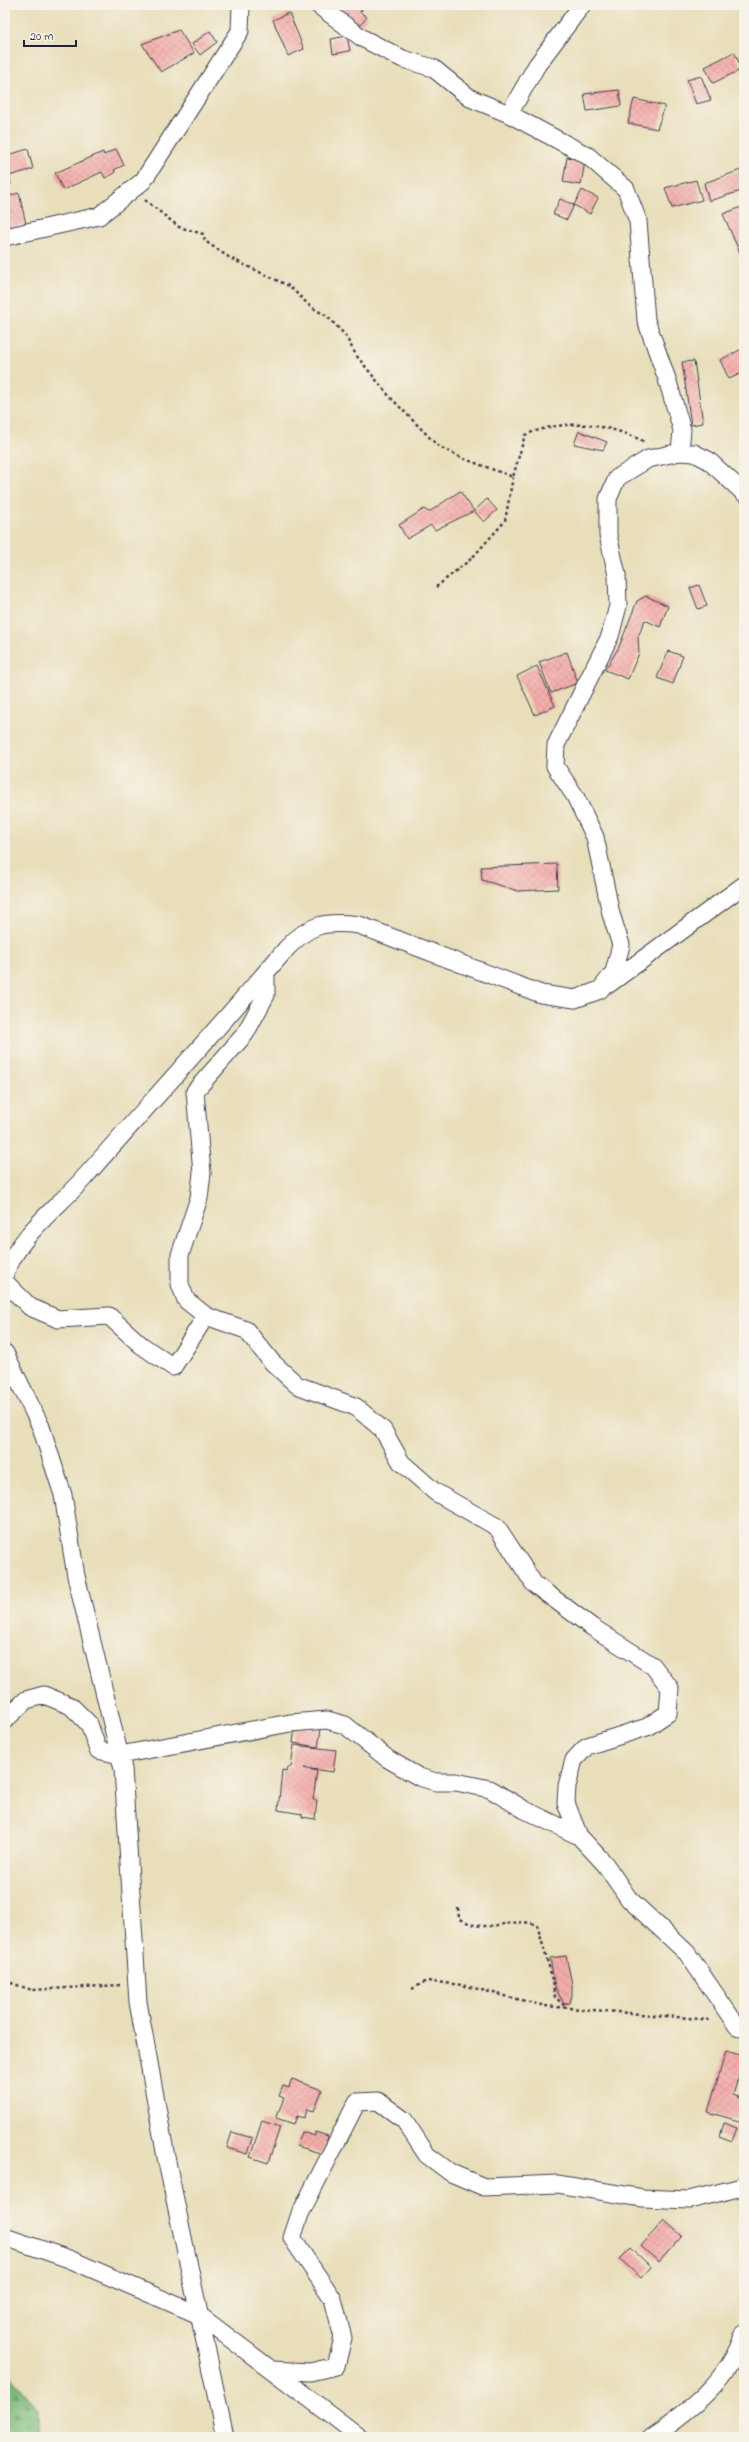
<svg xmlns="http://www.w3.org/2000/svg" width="749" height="2442" viewBox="0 0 749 2442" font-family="'Indie Flower',sans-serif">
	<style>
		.forest { fill: url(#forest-firs); stroke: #4f6e5a }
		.building { fill: url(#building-cross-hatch) }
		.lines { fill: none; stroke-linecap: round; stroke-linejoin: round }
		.minor-casing { stroke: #403e4e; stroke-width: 19 }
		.path { stroke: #403e4e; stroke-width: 2.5; stroke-dasharray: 3 3; stroke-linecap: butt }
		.minor { stroke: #fff; stroke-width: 17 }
	</style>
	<defs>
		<pattern id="forest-firs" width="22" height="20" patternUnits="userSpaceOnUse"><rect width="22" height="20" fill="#7cba7a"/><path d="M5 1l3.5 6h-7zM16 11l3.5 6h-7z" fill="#659765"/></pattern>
		<pattern id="building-cross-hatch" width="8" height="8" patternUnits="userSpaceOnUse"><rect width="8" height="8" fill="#f4adaa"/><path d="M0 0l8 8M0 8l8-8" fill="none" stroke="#d19593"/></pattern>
	</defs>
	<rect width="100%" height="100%" fill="#f7f3e8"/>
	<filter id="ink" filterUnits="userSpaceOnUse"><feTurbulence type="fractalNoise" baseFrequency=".025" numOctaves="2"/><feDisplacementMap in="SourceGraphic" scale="8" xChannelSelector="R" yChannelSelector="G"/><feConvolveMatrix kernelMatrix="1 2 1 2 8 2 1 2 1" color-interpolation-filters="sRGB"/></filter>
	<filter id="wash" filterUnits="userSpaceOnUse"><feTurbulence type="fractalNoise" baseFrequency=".012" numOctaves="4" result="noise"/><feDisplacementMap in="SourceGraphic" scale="16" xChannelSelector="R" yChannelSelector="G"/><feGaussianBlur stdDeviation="0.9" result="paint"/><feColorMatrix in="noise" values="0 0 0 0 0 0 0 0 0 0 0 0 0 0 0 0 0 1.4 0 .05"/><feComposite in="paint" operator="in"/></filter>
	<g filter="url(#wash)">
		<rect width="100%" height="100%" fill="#e8deba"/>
		<path class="forest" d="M5,2376h6l27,33 2,28h-35z"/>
		<g id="blocks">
			<path class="building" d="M341,5h24l-5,7 7,5 -9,11 -21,-17z
				M289,13l15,36 -16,7 -15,-36z
				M179,30l15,23 -33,19 -19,-28z
				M210,31l7,11 -17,13 -8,-11z
				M347,36l3,15 -17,3 -2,-15z
				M734,52l8,17 -29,14 -8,-16z
				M701,76l10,24 -15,4 -9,-24z
				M619,90l2,16 -34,5 -3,-17z
				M634,99l31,7 -8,23 -29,-6z
				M28,149l5,20 -24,7 2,8 -6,2v-30z
				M116,149l8,16 -10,5 1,3 -10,5 -3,-6 -39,18 -8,-17 48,-21 1,3z
				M567,157l18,4 -4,24 -18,-3z
				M741,170l3,20 -35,11 -5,-18z
				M696,180l6,20 -30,8 -7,-20z
				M582,190l16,8 -8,16 -16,-9z
				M19,193l7,31 -21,5v-32z
				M560,199l14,6 -7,15 -14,-6z
				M744,206v56l-21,-48z
				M744,348v24l-15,7 -9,-19z
				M694,361l9,62 -12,2 -9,-63z
				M579,431l28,11 -4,8 -29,-6z
				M460,491l14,20 -39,19 -4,-5 -24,14 -8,-14 25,-16 5,3z
				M487,499l10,11 -13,12 -10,-11z
				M699,585l8,21 -9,3 -8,-21z
				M646,596l22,10 -8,21 -15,-7 -7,17 1,16 -11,26 -23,-9 14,-23 18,-46z
				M668,651l15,5 -10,28 -16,-6z
				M567,652l11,31 -27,10 -12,-31z
				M537,666l18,40 -20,9 -18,-39z
				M557,864l1,25 -40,2 -36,-11 -1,-13z
				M295,1726l26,3 -3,18 -25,-4z
				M294,1745l42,5 -3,22 -29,-4 13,3 -4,29h4l-2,19 -13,-2v-3l-24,-4 4,-40 5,1 1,-4h3z
				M566,1956l6,28v11l-2,8 -6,1 -9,-17 -5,-29z
				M726,2051l18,5v20l-5,-1 -6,20 11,4 -2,23 -34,-10z
				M292,2079l30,11 -8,21 -6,-2 -4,9 -7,-2 -3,8 -18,-6 8,-20 -5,-2 4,-10 6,2z
				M262,2121l18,6 -12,36 -18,-6z
				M723,2123l14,5 -5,13 -13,-5z
				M232,2132l20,6 -5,16 -20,-6z
				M302,2132l13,4v-4l13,4 -5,18 -26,-8z
				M664,2220l18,16 -23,26 -18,-16z
				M631,2248l20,19 -10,11 -21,-19z"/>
		</g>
	</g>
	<g filter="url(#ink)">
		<use href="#blocks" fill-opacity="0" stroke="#403e4e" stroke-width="1"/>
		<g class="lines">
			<g class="minor-casing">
				<path id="minor" d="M318,5l44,33 41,21 30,9 37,30 39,16 79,42 38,33 12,32 8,99 21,59 15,51 -2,22
					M509,114l28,-49 45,-60
					M5,237l94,-21 44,-35 97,-150 1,-26
					M266,972v23l-21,39 -50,57 7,82 -3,25 -19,57v29l6,16 20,16 40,14 26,32 25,23 59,22 27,23 18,32 34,30 62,35 37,57 58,43 61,39 17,22 -2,25 -21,14 -60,19 -13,14 -7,26 -1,17 13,33 26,28 24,35 58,54 50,73 7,3
					M609,984l135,-99
					M5,1274c15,-40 51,-65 78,-95 68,-77 137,-153 203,-230 24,-26 40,-28 73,-24l182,69 34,5 25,-9 14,-18 7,-27 -10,-31 -16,-77 -20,-41 -20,-30 1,-21 54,-109 8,-30 -1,-31 -9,-40v-36l9,-21 31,-19 32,-7 14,1 14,7 36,33
					M5,1282l25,25 28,12 51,-3 32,29 32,22 33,-51
					M5,1353l36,74 22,68 13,81 47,193 15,233 28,155 59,280
					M5,1720l21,-20 18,-5 27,11 18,18 9,26 22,5 170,-32 37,-3 18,5 43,34 31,18 17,5h20l34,7 35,21 54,26
					M5,2237l64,22 130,56 161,122
					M272,2370l38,2 26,-6 7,-28 -10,-39 -41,-61 8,-24 57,-112 21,-1 26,19 23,35 24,18 33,14 73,-3 86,14 46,2 53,-13 2,-3
					M651,2437c38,-26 79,-57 93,-104"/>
			</g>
			<path class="path" d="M145,200l34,27 24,7 2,7 25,17 59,28 22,21 16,9 18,19 11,20 34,42 48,49 24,12 51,19 12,-42c40,-17 82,-12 120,7
				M436,587l36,-29 33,-37 8,-44
				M458,1908l1,10c28,19 53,-3 78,7l13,45 5,27 12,11
				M5,1981l27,9 88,-5
				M412,1989l15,-8 35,4 83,21 166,14"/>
			<use href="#minor" class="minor"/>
		</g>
	</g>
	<rect width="749" height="2442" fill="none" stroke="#f7f3e8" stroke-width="20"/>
	<path d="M24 40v6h52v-6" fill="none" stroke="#22223b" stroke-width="2"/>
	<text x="30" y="40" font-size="12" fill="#22223b" stroke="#f7f3e8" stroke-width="3" paint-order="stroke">20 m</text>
</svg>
